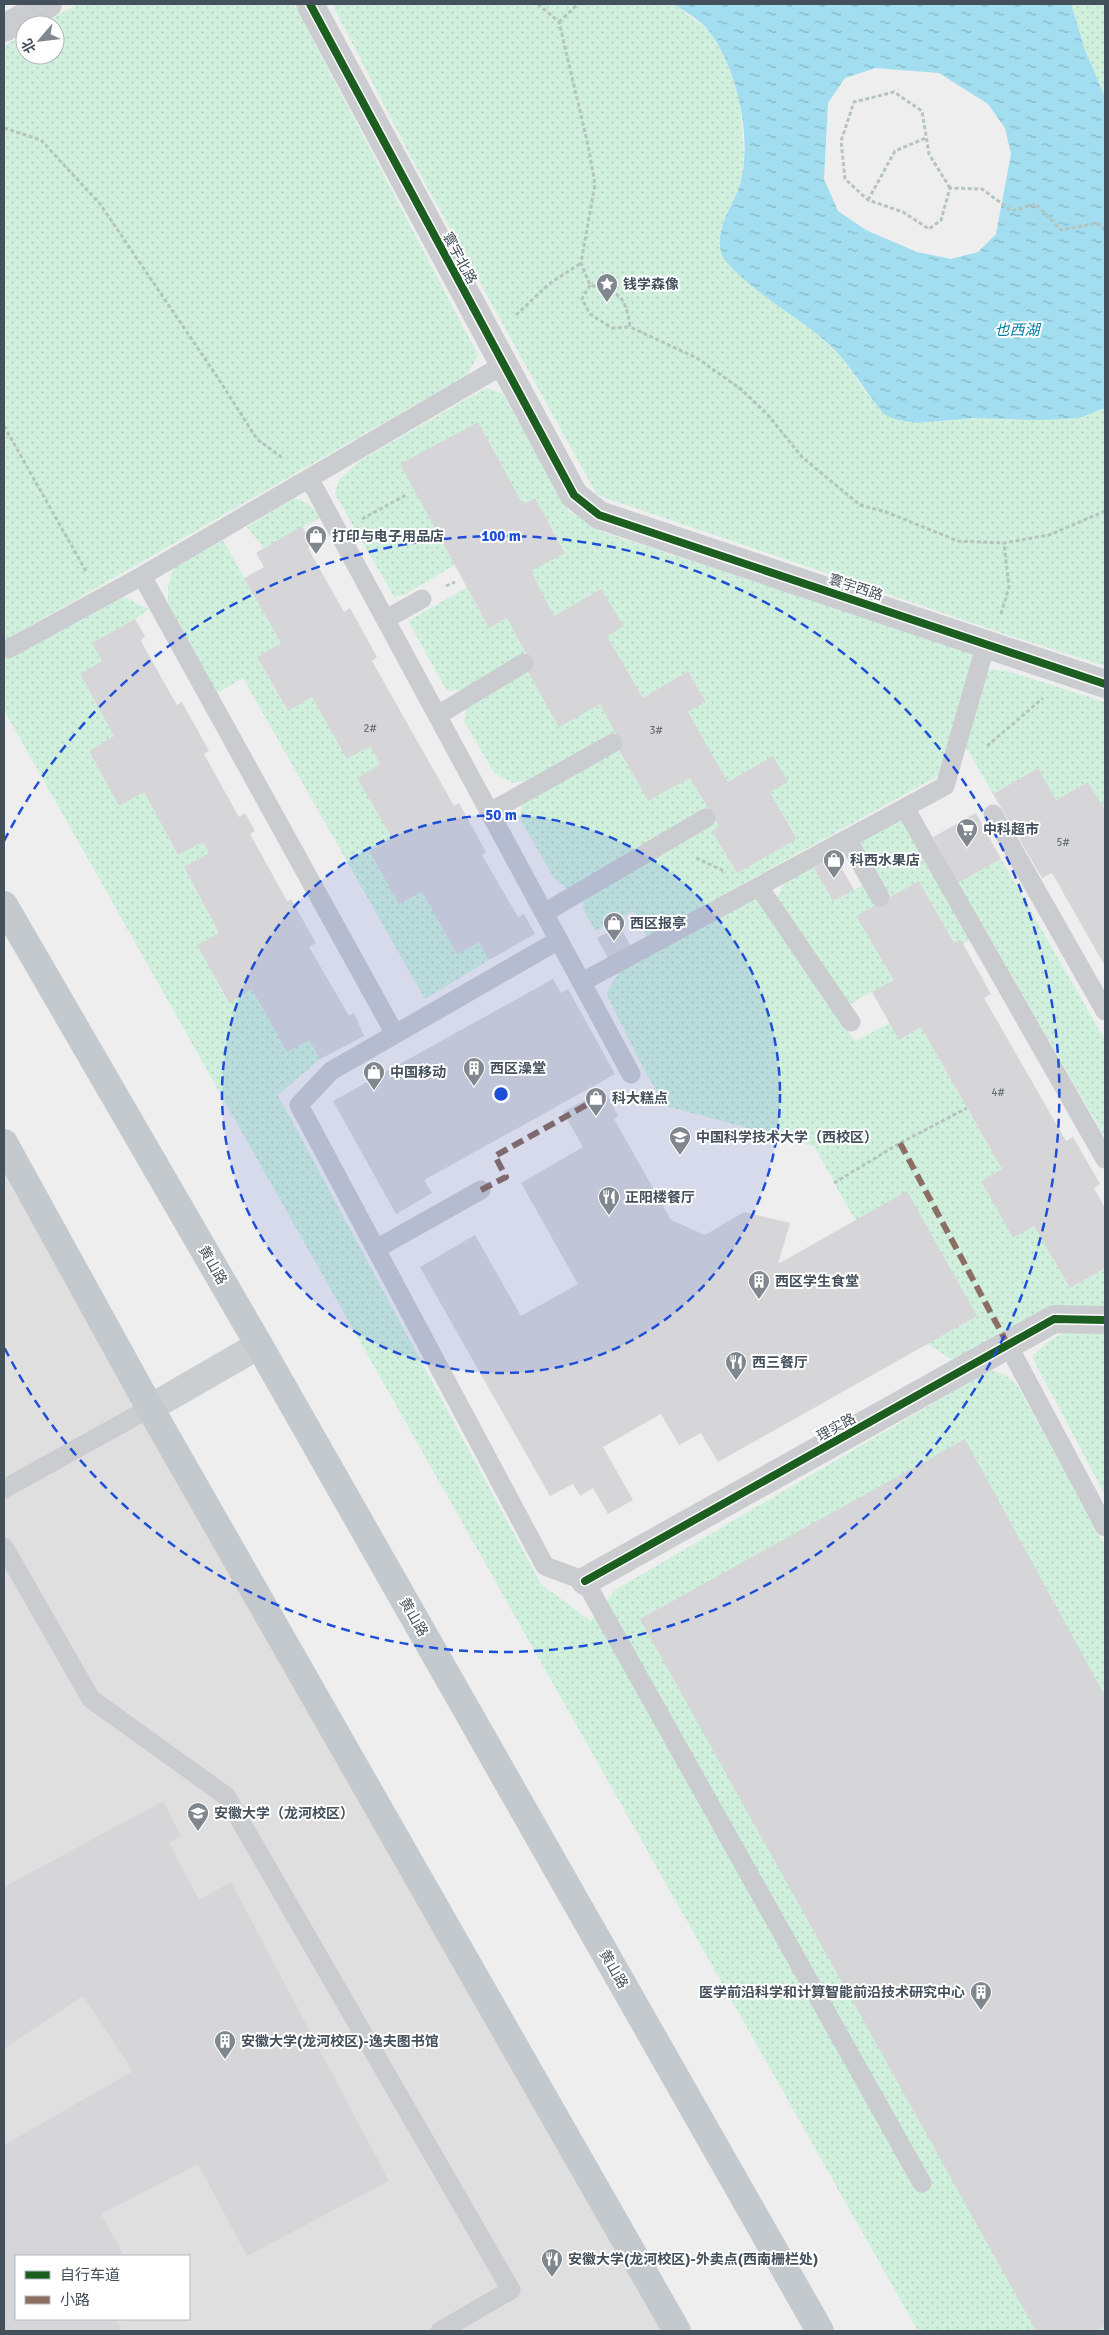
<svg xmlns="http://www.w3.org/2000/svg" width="1109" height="2335" viewBox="0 0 1109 2335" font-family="Signika,'Noto Sans SC',sans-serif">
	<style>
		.education { fill: #e0dfdf; fill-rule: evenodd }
		.grass { fill: url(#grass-dots) }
		.water { fill: url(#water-ripples); fill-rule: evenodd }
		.building { fill: #d6d6d8 }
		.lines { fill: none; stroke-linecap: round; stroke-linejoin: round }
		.path { stroke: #b5c4bf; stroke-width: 3; stroke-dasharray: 4 2.5; stroke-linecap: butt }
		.lane { stroke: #cacccf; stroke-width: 19 }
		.street { stroke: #cacccf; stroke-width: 28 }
		.secondary { stroke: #caced1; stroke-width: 28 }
		.primary { stroke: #c4c9cd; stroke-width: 28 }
		.quiet { stroke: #8d6e63; stroke-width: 6; stroke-dasharray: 12 6; stroke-linecap: butt }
		.cycleway-casing { stroke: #fff; stroke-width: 11 }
		.cycleway { stroke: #1b5e20; stroke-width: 8 }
		.ring { fill: none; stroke: #1d4ed8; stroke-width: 2.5; stroke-dasharray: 9 6 }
		.labels { text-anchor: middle; stroke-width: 4; stroke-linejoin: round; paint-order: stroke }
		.number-label { font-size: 11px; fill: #6a737c }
		.street-label { font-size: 14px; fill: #44505b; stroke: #fff }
		.poi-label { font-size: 14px; font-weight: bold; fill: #44505b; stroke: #fff; text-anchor: start }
		.water-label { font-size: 15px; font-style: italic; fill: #0480a7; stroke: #fff }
		.centre { fill: #1d4ed8; stroke: #fff; stroke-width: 2.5 }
		.ring-label { font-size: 15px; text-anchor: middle; font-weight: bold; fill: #1d4ed8; stroke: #fff; stroke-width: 4; stroke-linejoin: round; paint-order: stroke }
	</style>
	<defs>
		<pattern id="grass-dots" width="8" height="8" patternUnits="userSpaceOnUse" patternTransform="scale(1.25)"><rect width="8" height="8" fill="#d0f0dd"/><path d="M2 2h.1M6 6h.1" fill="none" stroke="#b4d0c0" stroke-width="1.8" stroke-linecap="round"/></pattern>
		<pattern id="water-ripples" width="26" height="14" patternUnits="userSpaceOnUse" patternTransform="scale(1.25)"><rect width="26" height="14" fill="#a2def0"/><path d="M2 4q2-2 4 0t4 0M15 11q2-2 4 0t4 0" fill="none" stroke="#86b6c5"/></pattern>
	</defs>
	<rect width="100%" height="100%" fill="#efeeee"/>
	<path class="education" d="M4,1146l673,1185h-673zM16,2256h173v63h-173z"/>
	<path class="grass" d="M78,4h216l184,351 -11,20 -463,266v-595l21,-12v21h30v-30h-15z
		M332,4h341l36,26 13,22 10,23 8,28 4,52 -3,25 -20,49 13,41 90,70 19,19 23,34 51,30 58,-5h104l26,-10v258l-100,-32 -408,-139 -184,-334z
		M1071,4h34v93l-20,-47z
		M486,388l16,5 67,118 33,21 373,121 -37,123 -291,161 -13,-26 -39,20 -12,-22 1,-13 131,-75 4,6 -6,5 24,41 60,-35 -27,-46 2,-35 -44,25 -40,-70 18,-10 -18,-31 -45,27 -36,-62 16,-10 -22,-37 -47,27 -23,-45 34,-19 -30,-54 -12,6 -45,-82 -77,42 54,101 -49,29 -12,3 -59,-103 4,-14 20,-19z
		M294,498l15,6 12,13 -57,32 -17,-22z
		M223,540l58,103 -24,14 30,53 25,-13 35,61 23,-12 10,18 -22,14 34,60 -23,13 30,53 23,-12 35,62 22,-12 10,18 -64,39 -182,-321 -27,16 -48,-91v-18l6,-17z
		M467,587l22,41 18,-10 19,34 -62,38 -17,1 -39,-70z
		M120,595l29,14 -14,10 -43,24 10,18 -22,13 34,62 -25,15 30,55 25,-14 34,63 25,-13 6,11 -25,15 35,65 -22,12 31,57 24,-13 57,51 11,19 -42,36 263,489 50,37 24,-31 375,-220 16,5 13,13 86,158v785h-187l-914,-1621v-50z
		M987,669l20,2 98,31v108l-17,-28 -32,18 -18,-32 -45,26 -28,-49z
		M527,670l73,34 16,28 -84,48 -19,3 -19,-10 -30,-52 3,-16z
		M618,748l30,53 42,-23 18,31 -141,80 -13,-11 -34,-59 2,-18z
		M890,821l17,1 65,117 -9,5 -3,-5 -6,4 -35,-62 -31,17 -29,-53 8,-11z
		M1001,859l104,181v95l-2,-1 -145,-251z
		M807,868h7l19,33 34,-18 12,20 -22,13 37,64 -47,26 -72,-104 9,-19z
		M754,897l101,144 35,-18 10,17 21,-13 81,142 -21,12 32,56 21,-11 36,62 35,-20v39l-151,54 -27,-17 50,-28 -122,-96 -41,-74 -148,-40 -23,-38 -37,-75 15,-23z
		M1068,1330l37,4v161l-73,-138 14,-14z"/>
	<path class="water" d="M673,4h398l14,46 20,47v311l-26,10 -37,2 -67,-2 -58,5 -23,-4 -10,-5c-15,-18 -27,-37 -41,-55 -22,-26 -53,-44 -80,-64 -10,-9 -39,-30 -42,-43 -6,-26 14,-48 20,-72 11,-45 -4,-112 -32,-149 -9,-11 -24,-20 -36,-27zM876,68l63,5 49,31 17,24 6,26 -15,80 -18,18 -27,7 -34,-7 -51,-22 -28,-19 -14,-32 4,-76 17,-25z"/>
	<path class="building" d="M478,422l45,82 12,-6 30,55 -34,18 23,45 47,-27 23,37 -17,10 36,62 45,-27 18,31 -18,10 40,70 45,-26 15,26 -18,10 27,47 -60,34 -25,-42 7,-4 -29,-49 -42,23 -30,-53 4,-3 -22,-41 -41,23 -32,-57 6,-4 -26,-48 -18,10 -89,-164z
		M302,526l10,19 -4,3 36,64 6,-4 27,49 -5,4 82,145 5,-3 27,49 -4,3 36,62 6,-3 11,20 -46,26 -10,-18 -22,12 -35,-62 -23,12 -30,-53 23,-13 -35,-60 23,-14 -10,-18 -23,13 -35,-62 -24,14 -31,-54 24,-14 -37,-65 20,-11 -8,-14z
		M135,619l10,17 -4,5 25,45 11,19 5,-3 27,49 -5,3 35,63 6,-4 10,18 -5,3 37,67 4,-2 25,44 -7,4 40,69 5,-3 10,23 -44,23 -11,-19 -22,12 -35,-63 -23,14 -32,-58 22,-12 -35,-66 25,-14 -6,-11 -25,13 -34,-63 -25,14 -30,-55 25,-15 -34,-62 22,-13 -10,-18z
		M1038,768l18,32 32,-18 17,28v156l-53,-93 -10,5 -49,-84z
		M976,813l25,46 -43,24 -25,-46z
		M835,856l19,34 -21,11 -19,-33z
		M919,881l35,62 6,-4 3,5 28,50 -7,4 82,143 7,-4 27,47 -6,4 11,20v60l-35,20 -36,-62 -21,12 -32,-57 21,-12 -81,-142 -22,13 -27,-48 22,-12 -38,-64z
		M620,926l11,21 -23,11 -11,-20z
		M553,979l8,14 7,-4 47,85 -191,106 8,13 -36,21 -63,-113z
		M604,1089l14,27 -4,3 57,101 34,15 39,-23 46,11 -12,41 129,-73 70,125 -259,146 -17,-29 -22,12 -18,-31 -58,33 30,53 -25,14 -15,-26 -13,8 -7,-12 -23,12 -130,-229 55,-32 46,81 57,-32 -57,-101 62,-36 -20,-35z
		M965,1439l140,257v630l-9,5h-60l-396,-712z
		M163,1801l18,35 -12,7 30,57 32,-18 158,299 -142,75 -49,-92 -97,50 23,42h-108v63h100l5,9 -5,3h-112v-186l129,-74 -50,-75 -79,53v-162z"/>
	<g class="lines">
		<path class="path" d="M538,4l21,18 29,123 7,39 -14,79 9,22c30,8 35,9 40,42l67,31 45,32 26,25 34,42 58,48 26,7 72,29 46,2 45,-8 56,-24
			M559,22l19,-18
			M4,128l37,12 59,64 114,168 43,67 27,20
			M950,188l-21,-34 -7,-43 -28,-19 -40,10 -13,39 4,38 23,21 35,12 26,17 12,-9 9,-32 32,1 30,22 24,-7 25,26 37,-7 7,7
			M868,200l27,-49 31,-13
			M590,285l-8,14 8,15 22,14 18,-1
			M516,315l33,-31 32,-21
			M4,426l83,147
			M362,519l44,-24
			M446,586l9,-4
			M1001,614l8,-27 -5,-44
			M987,746l56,-48
			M696,858l30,14
			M834,1183l66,-40 67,-35"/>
		<path class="lane" d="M309,478l322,596
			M142,576l253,458
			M386,619l36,-20
			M8,649l134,-73 361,-211
			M438,715l86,-52
			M905,808l200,351
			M490,812l123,-69
			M993,814l112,197
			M847,839l33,58
			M759,887l92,135
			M544,913l162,-95
			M559,940l-228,131 -32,34 246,461 40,15 337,602
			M582,982l363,-196 41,-142
			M376,1249l105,-59
			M1008,1345l97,182
			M4,1489l146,-81
			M4,1547l87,152 135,97 285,494 -71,41"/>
		<path class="street" d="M310,4l264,491 25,20 506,169
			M4,28l44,-24
			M585,1581l469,-262 51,1"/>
		<path class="secondary" d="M150,1408l109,-63"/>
		<path class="primary" d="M4,905l255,440 561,986
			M4,1143l146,265 527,923"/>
		<path class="quiet" d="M900,1143l108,202
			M481,1190l25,-13 -11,-21 111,-62"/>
		<g class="cycleway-casing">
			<path id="cycleway" d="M310,4l264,491 25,20 506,169
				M585,1581l469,-262 51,1"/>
		</g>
		<use href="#cycleway" class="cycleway"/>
	</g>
	<circle cx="501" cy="1094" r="279" fill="#1d4ed8" fill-opacity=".12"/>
	<g class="ring">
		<circle cx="501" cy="1094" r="279"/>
		<path d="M4 841A558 558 0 1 1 4 1347"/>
	</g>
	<defs>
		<g id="sight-pin" transform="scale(1.125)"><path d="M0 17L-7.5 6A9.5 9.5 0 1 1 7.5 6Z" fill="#80878e" stroke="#fff"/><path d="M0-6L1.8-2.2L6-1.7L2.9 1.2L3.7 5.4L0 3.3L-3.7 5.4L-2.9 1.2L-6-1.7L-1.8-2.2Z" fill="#fff"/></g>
		<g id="shop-pin" transform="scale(1.125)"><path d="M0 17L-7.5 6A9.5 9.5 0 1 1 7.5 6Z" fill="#80878e" stroke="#fff"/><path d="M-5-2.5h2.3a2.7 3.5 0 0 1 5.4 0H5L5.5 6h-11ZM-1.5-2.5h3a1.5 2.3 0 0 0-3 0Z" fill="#fff"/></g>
		<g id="supermarket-pin" transform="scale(1.125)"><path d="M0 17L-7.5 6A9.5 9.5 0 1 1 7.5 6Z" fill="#80878e" stroke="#fff"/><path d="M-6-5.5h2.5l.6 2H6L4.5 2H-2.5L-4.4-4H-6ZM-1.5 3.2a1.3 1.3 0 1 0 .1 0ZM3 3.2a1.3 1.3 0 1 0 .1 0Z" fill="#fff"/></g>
		<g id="building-pin" transform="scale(1.125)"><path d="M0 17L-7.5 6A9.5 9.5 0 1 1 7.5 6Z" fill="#80878e" stroke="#fff"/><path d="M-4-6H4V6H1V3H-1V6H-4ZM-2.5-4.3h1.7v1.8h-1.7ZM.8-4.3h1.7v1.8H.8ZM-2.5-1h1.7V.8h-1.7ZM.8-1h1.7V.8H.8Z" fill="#fff"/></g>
		<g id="university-pin" transform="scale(1.125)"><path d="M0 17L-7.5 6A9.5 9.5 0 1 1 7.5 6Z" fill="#80878e" stroke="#fff"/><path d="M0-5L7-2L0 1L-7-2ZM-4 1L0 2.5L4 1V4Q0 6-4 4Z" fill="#fff"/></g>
		<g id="restaurant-pin" transform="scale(1.125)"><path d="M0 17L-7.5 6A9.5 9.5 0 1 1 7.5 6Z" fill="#80878e" stroke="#fff"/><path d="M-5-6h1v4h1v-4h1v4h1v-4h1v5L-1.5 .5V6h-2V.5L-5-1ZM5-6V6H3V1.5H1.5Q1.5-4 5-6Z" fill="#fff"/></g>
	</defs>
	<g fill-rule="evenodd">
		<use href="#sight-pin" x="607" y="284"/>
		<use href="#shop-pin" x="316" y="536"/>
		<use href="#supermarket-pin" x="967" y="829"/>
		<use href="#shop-pin" x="834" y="860"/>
		<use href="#shop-pin" x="614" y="923"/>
		<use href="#building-pin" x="474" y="1068"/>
		<use href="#shop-pin" x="374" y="1072"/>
		<use href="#shop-pin" x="596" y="1098"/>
		<use href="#university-pin" x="680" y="1137"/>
		<use href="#restaurant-pin" x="609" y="1197"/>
		<use href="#building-pin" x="759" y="1281"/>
		<use href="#restaurant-pin" x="736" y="1362"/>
		<use href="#university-pin" x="198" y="1813"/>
		<use href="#building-pin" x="981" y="1992"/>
		<use href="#building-pin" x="225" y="2041"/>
		<use href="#restaurant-pin" x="552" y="2259"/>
	</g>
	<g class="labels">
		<g class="number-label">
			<text x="370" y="732">2#</text>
			<text x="656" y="734">3#</text>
			<text x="1063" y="846">5#</text>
			<text x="998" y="1096">4#</text>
		</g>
		<g class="street-label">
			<text transform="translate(460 258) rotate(62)" y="5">寰宇北路</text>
			<text transform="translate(856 587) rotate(18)" y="5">寰宇西路</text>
			<text transform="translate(213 1265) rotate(60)" y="5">黄山路</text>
			<text transform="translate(836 1427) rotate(-29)" y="5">理实路</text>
			<text transform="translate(414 1617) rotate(60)" y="5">黄山路</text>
			<text transform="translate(614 1969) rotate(60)" y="5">黄山路</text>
		</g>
		<g class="poi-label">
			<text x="623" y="289">钱学森像</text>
			<text x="332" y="541">打印与电子用品店</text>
			<text x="983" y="834">中科超市</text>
			<text x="850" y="865">科西水果店</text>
			<text x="630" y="928">西区报亭</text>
			<text x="490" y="1073">西区澡堂</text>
			<text x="390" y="1077">中国移动</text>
			<text x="612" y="1103">科大糕点</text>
			<text x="696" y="1142">中国科学技术大学（西校区）</text>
			<text x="625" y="1202">正阳楼餐厅</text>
			<text x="775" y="1286">西区学生食堂</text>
			<text x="752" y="1367">西三餐厅</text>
			<text x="214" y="1818">安徽大学（龙河校区）</text>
			<text x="965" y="1997" text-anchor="end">医学前沿科学和计算智能前沿技术研究中心</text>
			<text x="241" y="2046">安徽大学(龙河校区)-逸夫图书馆</text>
			<text x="568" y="2264">安徽大学(龙河校区)-外卖点(西南栅栏处)</text>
		</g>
		<g class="water-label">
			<text x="1017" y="335">也西湖</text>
		</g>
	</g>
	<circle cx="501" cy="1094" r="8" class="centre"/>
	<g class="ring-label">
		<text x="501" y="541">100 m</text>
		<text x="501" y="820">50 m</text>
	</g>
	<rect width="1109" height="2335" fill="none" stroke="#44505b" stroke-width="10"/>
	<rect x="15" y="2255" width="175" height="65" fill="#ffffff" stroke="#b4b9bd"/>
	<rect x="25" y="2271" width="25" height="8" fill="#1b5e20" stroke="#b4b9bd"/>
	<text x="60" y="2280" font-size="15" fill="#44505b">自行车道</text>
	<rect x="25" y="2296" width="25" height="8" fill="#8d6e63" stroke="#b4b9bd"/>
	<text x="60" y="2305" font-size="15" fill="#44505b">小路</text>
	<g transform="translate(40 40) rotate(242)"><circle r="24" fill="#ffffff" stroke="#b4b9bd"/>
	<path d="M0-4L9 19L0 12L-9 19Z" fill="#80878e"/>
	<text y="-8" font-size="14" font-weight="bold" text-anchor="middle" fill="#44505b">北</text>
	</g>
</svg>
